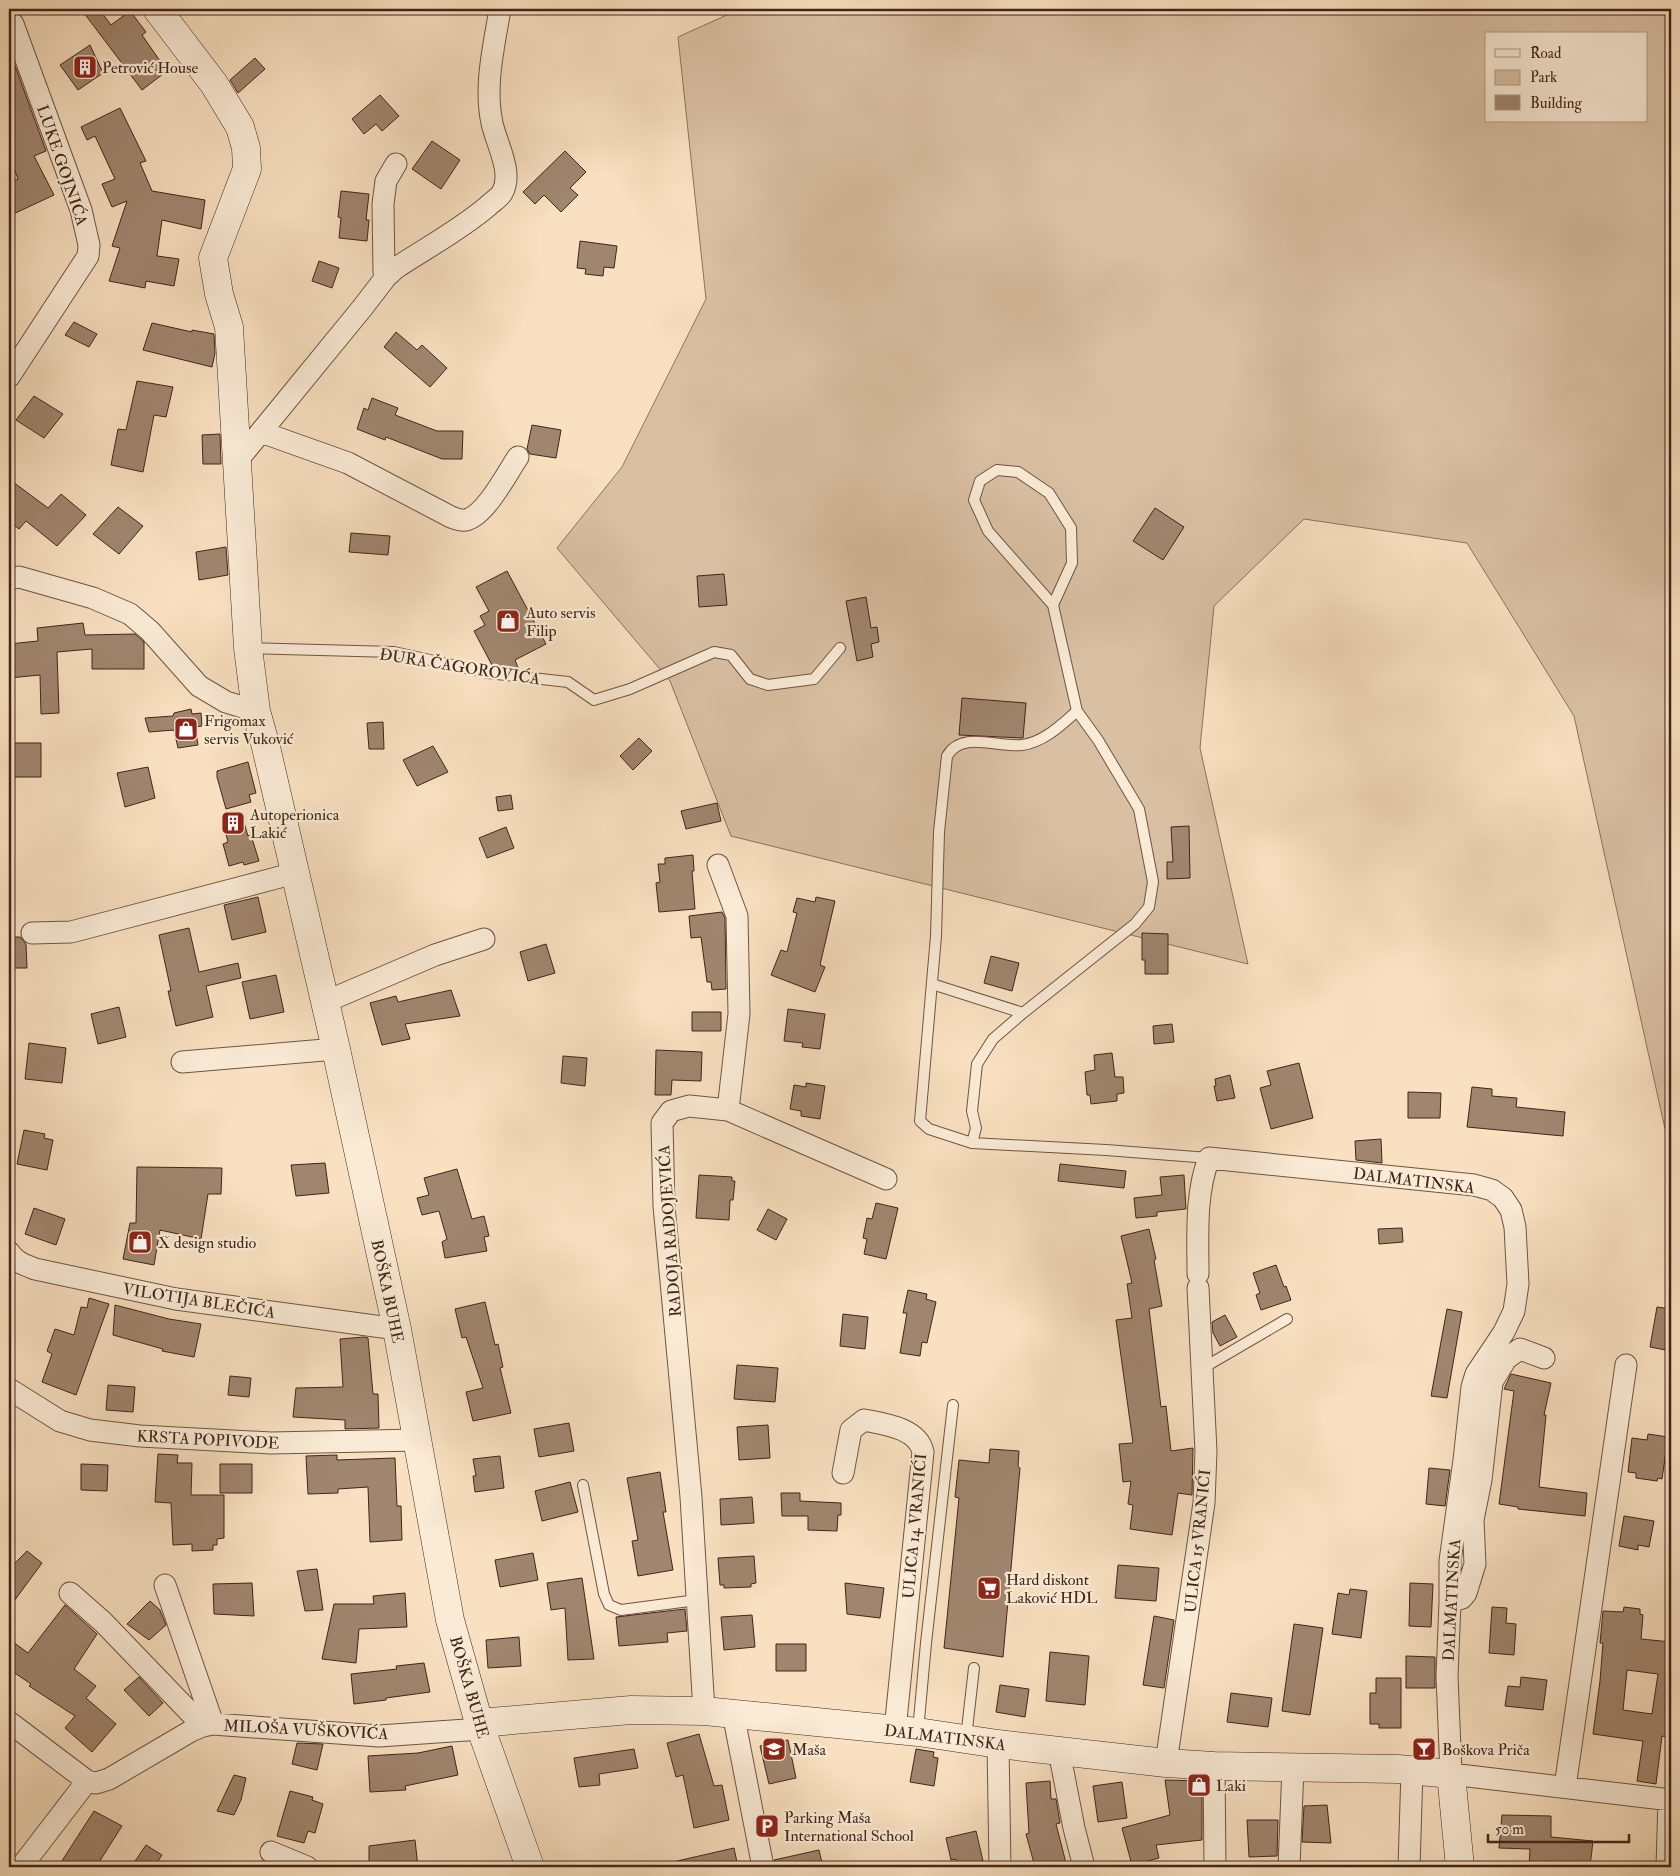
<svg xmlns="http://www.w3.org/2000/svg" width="1680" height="1876" viewBox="0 0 1680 1876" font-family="'IM FELL Double Pica',serif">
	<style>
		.green { fill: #d9c0a3; stroke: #8d725e; fill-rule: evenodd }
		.building { fill: #a0866f; stroke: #412518; fill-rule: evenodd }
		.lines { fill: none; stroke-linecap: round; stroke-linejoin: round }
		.lane-casing { stroke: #6f5442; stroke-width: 12 }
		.street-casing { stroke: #6f5442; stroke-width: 23 }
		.secondary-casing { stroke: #412518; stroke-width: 29 }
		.lane { stroke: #faebd6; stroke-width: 10 }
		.street { stroke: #faebd6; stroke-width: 21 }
		.secondary { stroke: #faebd6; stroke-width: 28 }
		.labels { text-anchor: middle; stroke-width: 4.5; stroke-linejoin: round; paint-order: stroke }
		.poi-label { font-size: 16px; fill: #412518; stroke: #faebd6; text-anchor: start }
		.street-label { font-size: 16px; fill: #412518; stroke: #faebd6 }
	</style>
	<rect width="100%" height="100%" fill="#f8e0c0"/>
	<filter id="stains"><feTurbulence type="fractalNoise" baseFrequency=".004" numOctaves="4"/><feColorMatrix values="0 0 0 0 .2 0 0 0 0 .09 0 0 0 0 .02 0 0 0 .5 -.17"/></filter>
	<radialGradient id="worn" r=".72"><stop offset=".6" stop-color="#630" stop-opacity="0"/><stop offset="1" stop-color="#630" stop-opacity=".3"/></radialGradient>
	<path class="green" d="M740,9h931v1122l-6,-2 -91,-413 -107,-173 -163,-24 -90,87 -14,142 48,216 -517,-128 -61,-155 -113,-133 65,-81 84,-168 -28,-262zM1486,34h160v87h-160z"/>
	<path class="building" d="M81,9h18l12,16 19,-14 16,21 -4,3 25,36 -25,19z
		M90,45l13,28 -25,17 -18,-25z
		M9,49l37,102 -12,5 20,39 -45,21v-33l9,-4 -9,-24z
		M255,58l10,11 -27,24 -8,-13z
		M380,95l19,21 -17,15 -6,-7 -12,10 -12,-15z
		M120,108l26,53 -6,2 12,28 53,9 -4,29 -39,-9 -5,36 22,3 -5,27 -28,-5 -1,7 -36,-7 11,-33 -8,-2 15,-45 -15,6 -10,-23 13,-5 -20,-43 -8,4 -6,-13z
		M432,141l28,19 -19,29 -29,-20z
		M565,151l21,21 -16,16 8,7 -17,17 -17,-17 -9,9 -12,-12z
		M341,191l28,3 -3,26h3l-2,21 -28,-3 2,-20 -3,-1z
		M580,241l37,5 -3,22 -10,-1 -1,9 -18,-2 1,-5 -9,-1z
		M319,261l20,7 -7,20 -20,-7z
		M74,322l23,12 -8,13 -24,-12z
		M152,323l40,9v-2l22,4 1,19 -3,14 -69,-17z
		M396,332l21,18 5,-5 25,23 -17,19 -46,-40z
		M137,381l36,6 -7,30 -12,-2 -11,57 -32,-7 7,-36 8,1z
		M34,396l29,18 -19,24 -28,-18z
		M372,398l26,10 -3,7 42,16h26l-1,28h-20l-56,-22 -1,3 -28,-11 7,-21 4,2z
		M532,425l29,5 -5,28 -26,-4 -3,-5z
		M220,434l1,30h-18l-1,-29z
		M9,479l39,29 13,-14 25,21 -29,31 -31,-25 -7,8 -10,-8z
		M118,507l25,19 -24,28 -26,-20z
		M1155,508l29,19 -21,33 -30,-19z
		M351,533l39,3 -2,19 -39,-3z
		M226,547l2,28 -29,5 -3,-28z
		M507,571l39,73 -31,16 4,10 -26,-3 -19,-36 11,-6 -5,-9 9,-5 -13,-24z
		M724,574l3,31 -28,2 -2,-31z
		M866,597l5,31 6,-1 2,15 -8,2 2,13 -16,4 -11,-60z
		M83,623l2,12 50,-1 9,8v27h-52v-20l-35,3 2,61 -18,1 -1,-39 -31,3v-34l29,-3 -1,-13z
		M962,698l64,5 -3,35 -64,-3z
		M191,709l1,5 9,-1 1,13 -7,1 3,18 -20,3 -4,-18 -25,2 -4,-14 28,-2 1,-3z
		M383,722l1,27h-15l-2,-26z
		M639,738l13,13 -19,19 -13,-14z
		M10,743h31v34h-31z
		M433,746l15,26 -31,14 -14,-26z
		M248,762l8,31 -7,2 2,7 -25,7 -9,-32v-6z
		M148,767l7,31 -30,9 -8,-34z
		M511,795l2,14 -15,2 -2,-14z
		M717,803l4,18 -35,8 -5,-18z
		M241,813l7,23 3,-1 8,26 -15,4 -1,-3 -14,4 -6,-22 5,-2 -6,-23z
		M1189,826l1,52 -23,1v-17h6l-2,-35z
		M506,827l8,21 -27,10 -8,-20z
		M693,855l1,16h-2l3,38 -36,3 -3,-29 4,-1 -2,-18h7v-6z
		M258,897l8,35 -34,8 -8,-35z
		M816,897l19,4 -15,64 5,2 -10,25 -44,-17 10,-25 6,2 10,-39 -4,-1 4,-14 18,4z
		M722,912l3,6 1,71 -14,1 -1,-8h-4l-6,-45 -10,1 -2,-22z
		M189,928l10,44 39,-9 3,15 -35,8 7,31 -37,9 -8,-35h3l-12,-56z
		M1142,933l26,1v40h-23v-14h-3z
		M9,937h11l6,7 1,24h-18z
		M546,944l9,29 -27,8 -8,-29z
		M991,956l28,7 -7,28 -28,-8z
		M276,975l8,37 -34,7 -8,-37z
		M451,990l9,26 -55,8 5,15 -28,6 -12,-42 26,-7 2,6z
		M119,1007l7,30 -28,7 -7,-30z
		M788,1009l37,5 -5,35 -18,-2 1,-4 -19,-2z
		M692,1012h29v19h-29z
		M1172,1024l2,18 -20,2 -1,-18z
		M29,1043l37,5 -4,35 -37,-4z
		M656,1050l46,2 -1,29 -29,-1 -1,15h-16z
		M1112,1053l3,24h8l1,16 -7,1v7l-26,3 -1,-9h-3l-2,-23 10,-2 -1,-15z
		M563,1056l24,2 -2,28 -24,-3z
		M1299,1063l14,55 -42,11 -11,-41 11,-3 -4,-14z
		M1230,1075l5,23 -18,3 -3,-15h2l-1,-7z
		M806,1083l19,3 -5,33 -19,-3v-5l-11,-2 4,-24 12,2z
		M1472,1087l20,2v7l25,2 -1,9 49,5 -2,24 -96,-9z
		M1408,1092l33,1 -1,25h-32z
		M24,1130l21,4 -1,4 9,2 -6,30 -30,-6z
		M1381,1139l1,24 -26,-3 -1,-19z
		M325,1163l4,30 -33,3 -5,-31z
		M1060,1164l66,7 -2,17 -66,-7z
		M137,1167l85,1 -1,26h-13l-7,45 -41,-9 -6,35 -31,-6 7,-36h6z
		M457,1169l15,50 12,-3 5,20 -5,1 3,14 -42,7 -3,-16 5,-3 -8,-28 -17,4 -5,-17 12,-3 -5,-17z
		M699,1175l33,2v4h3l-2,19h-3l-1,20 -33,-2z
		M1184,1175l2,34 -29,3v4l-21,2 -2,-20 28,-3 -2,-18z
		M876,1203l22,5 -12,51 -22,-5 3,-15 -4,-1 4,-20 5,1z
		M34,1208l31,11 -9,26 -31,-11z
		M768,1209l19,10 -11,21 -19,-10z
		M1402,1228l1,14 -24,2 -1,-15z
		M1149,1229l7,30 -2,1 8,46 -13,3 12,98 5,-1 5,45 22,-3 -1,47 -14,-2 -6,42 -42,-6 3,-24 -5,-1 3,-23 -8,1 -4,-38 14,-1 -17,-123 16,-2 -5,-34 5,-1 -11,-47z
		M1276,1265l8,22 2,-1 5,14 -30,10 -5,-15 4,-2 -7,-20z
		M908,1290l19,4 -1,5 10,3 -9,41 -5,-1 -2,14 -20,-3 7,-40h-4z
		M89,1298l20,6 -33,91 -34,-13 10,-28 -5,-3 8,-22 19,6 7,-28 6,1z
		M485,1302l10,43 3,-1 5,23 -3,1 11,45 -38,8 -7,-29 17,-4 -17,-51 -4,1 -7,-29z
		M115,1305l54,14 32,5 -7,33 -32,-6 1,-2 -50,-14z
		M1657,1307l14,2v42l-21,-4z
		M1447,1309l15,3 -15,86 -16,-2z
		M843,1314l25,3 -3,32 -25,-3z
		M1225,1315l12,22 -17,9 -7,-13 -1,-11z
		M364,1337l4,1 5,56h5l1,34 -34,1v-9l-52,-3 3,-29 47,-1 -3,-48z
		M737,1365l41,3 -3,34 -41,-3z
		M1511,1374l40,9 -7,32h2l-7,72 48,6 -2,23 -67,-7v-2l-19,-3 15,-113 -10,-2z
		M230,1376l21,2 -2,19 -21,-2z
		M108,1385l27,2 -2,25 -27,-2z
		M569,1423l5,28 -35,6 -5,-28z
		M768,1425l2,33 -31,2 -2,-33z
		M1648,1434l20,3 -6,42 -4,-1 -1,3 -21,-3v-5l-8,-1 4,-34 15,2z
		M990,1449l29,2 -1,15 2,2 -17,189 -59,-9 15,-150 -4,-1 4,-37 30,3z
		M158,1454l20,1 -1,8h15l-1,32h33v43l-7,1v6h-4v5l-21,1v-7l-19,1 -2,-42 -16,-1z
		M337,1455v5l58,-2 2,48h4l1,34 -32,2 -2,-55 -30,2v4l-30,1 -2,-38z
		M500,1456l4,32 -29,4 -2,-16h3l-3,-17z
		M81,1464l27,1 -1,26 -26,-1z
		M220,1464h32v29h-32z
		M1429,1468l21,2 -5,36 -19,-2z
		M660,1472l6,40h-3l10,58 -35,6 -6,-35 6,-1 -11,-62z
		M570,1482l8,30 -36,9 -7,-30z
		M781,1493h19v8l41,2v12h-3l-1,16 -29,-1v-14h-26z
		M752,1497l2,26 -33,2 -1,-26z
		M1624,1516l30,5 -5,26 -11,-2v5l-19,-4z
		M27,1551l15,12 -33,45v-39z
		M533,1553l5,27 -38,7 -5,-27z
		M754,1556l2,27 -5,1v3l-27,1v-3h-4l-2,-27z
		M1118,1565l41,3 -3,33 -41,-3z
		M317,1569l6,41 -18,1 -8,-40z
		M582,1578l12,81 -26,1 -3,-52 -14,2 -4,-27z
		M252,1583l2,33 -40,-2 -1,-30z
		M845,1583l39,5 -4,30 -33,-4z
		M1410,1583l23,1 -2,43 -22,-1z
		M1350,1589l17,2 -6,47 -29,-4 6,-41 11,2z
		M405,1593l2,34 -48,2 -3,34 -34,-4 12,-55h40l-1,-8z
		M150,1601l10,9 6,15 -17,15 -22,-16z
		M65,1605l32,29 -23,35 22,17 -10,12 30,26 -24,28 -27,-24 10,-12 -46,-30 2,-2 -22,-15v-30l19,14z
		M1492,1607l15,1 -1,15 10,1 -2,31 -25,-2z
		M1624,1607l16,2v5l3,1 -2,24 30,3v96l-9,-2 -6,48 -19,-3 6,-40 -50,-7 7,-53 3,-38h-3l3,-32 20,1zM1627,1670l31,4 -6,40 -29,-4z
		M685,1609l2,22 -20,2 1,9 -49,4 -3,-29z
		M752,1615l3,32 -31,3 -3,-33z
		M1154,1616l20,4 -10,68 -21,-3z
		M1294,1624l29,4 -13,87 -28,-4z
		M519,1637l2,29 -33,2 -2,-28z
		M776,1644h30v27h-30z
		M1050,1652l39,4 -4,49 -39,-4z
		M1406,1656l29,1v31h-29z
		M424,1663l6,29 -44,6v2l-32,4 -3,-30 46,-5 -1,-3z
		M139,1677l24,26 -14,13 -25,-26z
		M1521,1677l26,3 -4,30 -38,-4 3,-20 12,1z
		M1376,1678h25v50h-22v-4h-9v-31h6z
		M1000,1685l29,4 -4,28 -29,-5z
		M1231,1693l41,5 -4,29 -41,-5z
		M699,1734l15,52 8,-1 7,35 -35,8 -11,-53 -7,2 -9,-34z
		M788,1740l8,38 -27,6 -9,-38z
		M297,1743l26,1 -6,26 -25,-6z
		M452,1746l6,29 -53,11 1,4 -36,2 -2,-36 50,-3z
		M634,1749l4,19 -39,6 1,11 -21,2 -5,-29z
		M916,1749l18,3 -1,5 5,1 -4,28 -24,-4z
		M234,1775l12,3 -5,22 -7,15 -17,-4z
		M1165,1780l37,1v59l-46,5 3,13 -27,7 -10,-37 48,-13z
		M1050,1781l1,18h5l4,24 -4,1 11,43h-32l-9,-33 3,-1 -3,-50z
		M1122,1782l5,36 -29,4 -5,-36z
		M290,1791l23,6 -1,3 11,4 -8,29 -7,-2 -4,12 -27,-7z
		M1327,1805l4,38 -29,-1 2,-36z
		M94,1811l28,15 -26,41h-38z
		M1502,1815l49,1v21l42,4 -3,26h-61l1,-18 -31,-1z
		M1247,1820h31l-1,36 -28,1z
		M976,1831l7,30 -25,6 -2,-8 -5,1 -5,-22z
		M415,1840l3,27h-49v-21z
		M146,1845l16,10 -8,12h-23z
		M734,1848l4,19h-60l-1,-6z
		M819,1850l4,17h-48l-1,-7z"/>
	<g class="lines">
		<g class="lane-casing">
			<path id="lane" d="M249,648l145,4 94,21 80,9 26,18 36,-11 84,-37 17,3 19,24 18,6 46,-6 26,-31
				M1077,711c-16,14 -33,31 -55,34 -25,3 -60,-15 -75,11l-8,76 -3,104 -16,185 9,8 43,14 134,7 103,8
				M932,984l91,29
				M972,1143l4,-15 -4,-17 5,-47 16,-25 30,-26 112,-89 14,-17 4,-25 -14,-73 -41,-69 -21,-29 -24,-106 -65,-74 -14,-31 6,-19 17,-11 21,2 31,21 22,35 1,35 -19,42
				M1203,1368l84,-49
				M583,1485l21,109 5,11 12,5 76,-10
				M918,1731l8,-88 27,-238
				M966,1738l8,-70"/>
		</g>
		<g class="street-casing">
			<path id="street" d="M386,277l-2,-5 -1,-68 3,-23 10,-17
				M9,377l79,-121 1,-11 -8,-35 -68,-186
				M261,432l87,31 103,54c5,2 10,4 15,3 20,-5 41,-47 52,-63
				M237,461l126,-154 23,-30 10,-9c30,-20 64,-38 92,-62 4,-4 11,-8 14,-13 12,-20 -6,-50 -10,-70 -8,-37 2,-77 8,-114
				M9,579l10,-2 74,21 37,16 20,17 49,55 27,16 30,9
				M32,933l39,-1 224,-59
				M325,1002l110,-47 49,-16
				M182,1062l154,-13
				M728,1110l158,69
				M9,1252c6,10 16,13 26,17l141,30 221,30
				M1198,1274c0,-38 -3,-80 11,-116l265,27 18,5 11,8 8,12 4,17 3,57 -4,27 -10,21 -28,42 -4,13 -8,73 -14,101v41l-3,74 4,98 220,26
				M9,1389l51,32 30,9 50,6 131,7 147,-3
				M843,1473l8,-43 13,-10c20,4 54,8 59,32l-28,278
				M165,1585l48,139
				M70,1593l33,29 100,104
				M1450,1602l12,-4 4,-5 9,-29 -2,-44 8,-40 11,-98 14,-23 14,-10 24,9
				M704,1711l-13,-214 -27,-291 -2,-83 9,-12 18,-5 39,4 11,-96 -2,-98 -19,-51
				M733,1713l30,154
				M9,1722l78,59 9,2 13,-4 82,-48 12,-5 10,-2 166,12 102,-7
				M998,1744l2,123
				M1059,1751l15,77 10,39
				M1166,1763l38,-260 2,-52 -8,-163
				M1214,1766l1,101
				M1565,1787l61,-422
				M271,1852l36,15
				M21,1867l66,-86
				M1289,1867l4,-100
				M1409,1867l3,-97
				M1667,1867l2,-67"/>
		</g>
		<g class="secondary-casing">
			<path id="secondary" d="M157,9l57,75 26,43 6,21 1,21 -34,89 6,36 10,33 19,321 8,63 9,32 71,306 61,280 53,291 29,103 51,144
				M479,1723l152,-13 73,1 214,21 80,12 168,19 48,3 184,3 53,5 9,93"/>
		</g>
		<use href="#lane" class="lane"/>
		<use href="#street" class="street"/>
		<use href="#secondary" class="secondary"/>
	</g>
	<defs>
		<g id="building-square" transform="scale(1.25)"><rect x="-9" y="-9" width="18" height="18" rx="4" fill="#8f2418" stroke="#faebd6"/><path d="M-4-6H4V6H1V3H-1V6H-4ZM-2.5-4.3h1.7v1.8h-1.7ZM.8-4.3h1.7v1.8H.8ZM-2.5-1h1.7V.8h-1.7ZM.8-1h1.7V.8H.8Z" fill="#fff"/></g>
		<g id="shop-square" transform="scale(1.25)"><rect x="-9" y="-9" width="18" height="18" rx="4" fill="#8f2418" stroke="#faebd6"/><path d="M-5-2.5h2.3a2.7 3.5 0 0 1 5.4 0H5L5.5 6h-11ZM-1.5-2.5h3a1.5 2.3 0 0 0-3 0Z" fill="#fff"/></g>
		<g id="supermarket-square" transform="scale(1.25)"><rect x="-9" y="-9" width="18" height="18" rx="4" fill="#8f2418" stroke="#faebd6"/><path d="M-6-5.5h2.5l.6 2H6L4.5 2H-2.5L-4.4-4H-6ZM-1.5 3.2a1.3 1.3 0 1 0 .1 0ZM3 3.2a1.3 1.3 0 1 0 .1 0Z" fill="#fff"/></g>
		<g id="school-square" transform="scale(1.25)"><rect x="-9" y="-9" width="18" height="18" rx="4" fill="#8f2418" stroke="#faebd6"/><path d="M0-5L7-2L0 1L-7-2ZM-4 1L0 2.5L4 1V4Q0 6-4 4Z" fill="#fff"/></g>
		<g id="bar-square" transform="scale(1.25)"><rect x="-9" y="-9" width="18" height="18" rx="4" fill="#8f2418" stroke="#faebd6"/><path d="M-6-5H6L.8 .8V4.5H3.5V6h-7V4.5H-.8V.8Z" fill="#fff"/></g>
		<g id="parking-square" transform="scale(1.25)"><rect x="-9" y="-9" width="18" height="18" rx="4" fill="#8f2418" stroke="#faebd6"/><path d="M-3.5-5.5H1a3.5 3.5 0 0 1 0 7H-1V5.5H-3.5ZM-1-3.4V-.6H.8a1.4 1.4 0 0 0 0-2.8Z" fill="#fff"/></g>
	</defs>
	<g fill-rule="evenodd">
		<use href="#building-square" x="85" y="67"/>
		<use href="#shop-square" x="508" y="621"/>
		<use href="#shop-square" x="186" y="729"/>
		<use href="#building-square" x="233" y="823"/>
		<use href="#shop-square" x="140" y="1242"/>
		<use href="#supermarket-square" x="989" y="1588"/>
		<use href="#school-square" x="774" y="1749"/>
		<use href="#bar-square" x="1424" y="1749"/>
		<use href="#shop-square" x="1199" y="1785"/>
		<use href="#parking-square" x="767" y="1826"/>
	</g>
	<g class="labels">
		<g class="poi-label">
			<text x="102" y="73">Petrović House</text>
			<text x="526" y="618">Auto servis<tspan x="526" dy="18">Filip</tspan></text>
			<text x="204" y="726">Frigomax<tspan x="204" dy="18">servis Vuković</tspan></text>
			<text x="250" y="820">Autoperionica<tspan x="250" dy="18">Lakić</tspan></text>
			<text x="158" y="1248">X design studio</text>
			<text x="1006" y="1585">Hard diskont<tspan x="1006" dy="18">Laković HDL</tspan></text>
			<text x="792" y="1755">Maša</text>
			<text x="1442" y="1755">Boškova Priča</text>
			<text x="1216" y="1791">Laki</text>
			<text x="784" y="1823">Parking Maša<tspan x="784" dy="18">International School</tspan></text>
		</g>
		<g class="street-label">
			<text transform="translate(63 165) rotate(71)" y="6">LUKE GOJNIĆA</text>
			<text transform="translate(460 666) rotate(9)" y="6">ĐURA ČAGOROVIĆA</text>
			<text transform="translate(1414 1180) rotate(7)" y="6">DALMATINSKA</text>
			<text transform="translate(669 1231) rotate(-94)" y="6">RADOJA RADOJEVIĆA</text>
			<text transform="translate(388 1291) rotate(78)" y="6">BOŠKA BUHE</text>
			<text transform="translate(199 1300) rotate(9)" y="6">VILOTIJA BLEČIĆA</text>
			<text transform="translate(208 1439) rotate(3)" y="6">KRSTA POPIVODE</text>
			<text transform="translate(914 1526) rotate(-85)" y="6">ULICA 14 VRANIĆI</text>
			<text transform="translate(1197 1541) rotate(-84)" y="6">ULICA 15 VRANIĆI</text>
			<text transform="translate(1451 1600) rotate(-87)" y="6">DALMATINSKA</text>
			<text transform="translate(470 1687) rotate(74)" y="6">BOŠKA BUHE</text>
			<text transform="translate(306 1729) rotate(3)" y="6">MILOŠA VUŠKOVIĆA</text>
			<text transform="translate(945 1737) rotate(7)" y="6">DALMATINSKA</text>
		</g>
	</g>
	<rect width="1680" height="1876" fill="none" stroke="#f8e0c0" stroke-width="30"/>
	<rect x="10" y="10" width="1660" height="1856" fill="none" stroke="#412518" stroke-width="2.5"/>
	<rect x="15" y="15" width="1650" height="1846" fill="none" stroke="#412518"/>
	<rect x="1485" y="32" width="162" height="90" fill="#faebd6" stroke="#b09c8a"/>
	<rect x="1495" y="49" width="25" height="8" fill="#faebd6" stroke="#b09c8a"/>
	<text x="1530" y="58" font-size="15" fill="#412518">Road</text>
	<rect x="1495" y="70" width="25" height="15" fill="#d9c0a3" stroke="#b09c8a"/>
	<text x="1530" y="82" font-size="15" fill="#412518">Park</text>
	<rect x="1495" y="95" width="25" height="15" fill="#a0866f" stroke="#b09c8a"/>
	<text x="1530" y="108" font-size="15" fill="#412518">Building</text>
	<path d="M1488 1834v8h141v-8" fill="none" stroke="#412518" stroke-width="2.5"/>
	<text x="1495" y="1834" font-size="15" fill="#412518" stroke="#faebd6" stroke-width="4" paint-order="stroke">50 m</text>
	<rect width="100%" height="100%" filter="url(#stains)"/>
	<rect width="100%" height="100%" fill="url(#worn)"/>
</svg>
